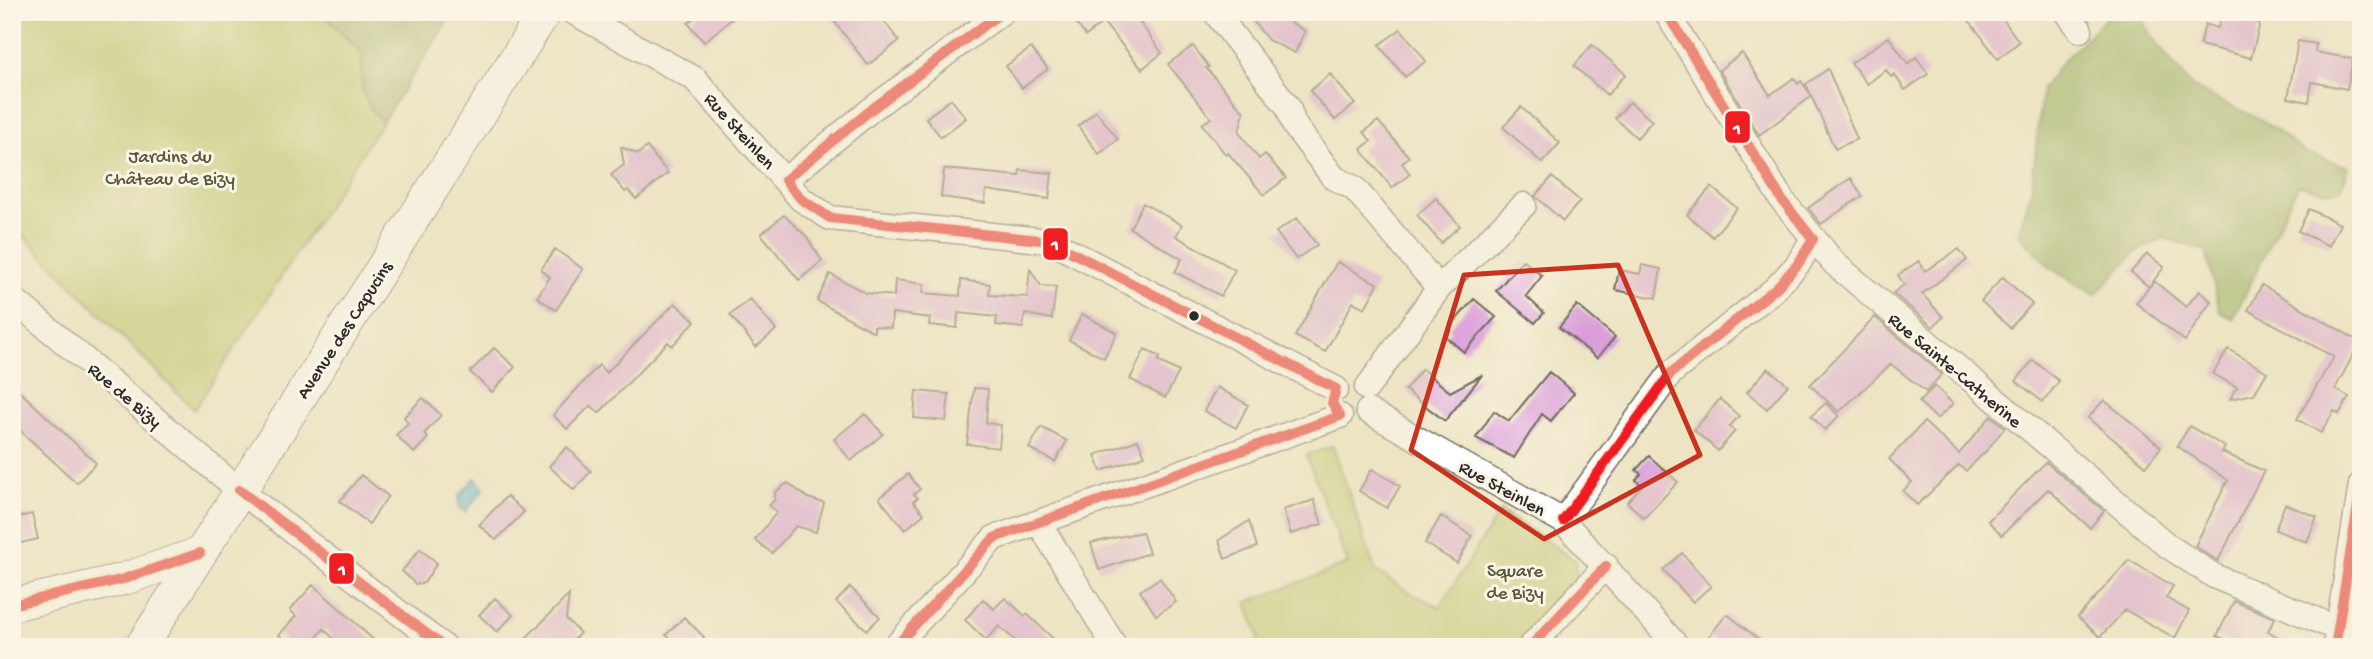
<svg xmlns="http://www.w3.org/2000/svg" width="2373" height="659" viewBox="0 0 2373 659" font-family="'Gochi Hand',sans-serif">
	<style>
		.green { fill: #b7c567; stroke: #717849; stroke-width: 2 }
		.forest { fill: #91aa5c; stroke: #5e6a44; stroke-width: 2 }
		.water { fill: #5cb8da; stroke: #447282; stroke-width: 2 }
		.building { fill: #da9edb }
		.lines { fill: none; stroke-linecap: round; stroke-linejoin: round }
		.minor-casing { stroke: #6f6c60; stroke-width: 27 }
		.major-casing { stroke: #6f6c60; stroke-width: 34 }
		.minor { stroke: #fff; stroke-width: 24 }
		.major { stroke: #fff; stroke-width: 32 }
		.bus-1-casing { stroke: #fcf5e5; stroke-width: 16 }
		.bus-1 { stroke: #ee1e23; stroke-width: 10 }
		.marked { fill: none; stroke: #c8321e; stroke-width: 5; stroke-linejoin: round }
		.bus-dot { fill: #2b2b2b; stroke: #fcf5e5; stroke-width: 2.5 }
		.labels { text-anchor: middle; stroke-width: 6; stroke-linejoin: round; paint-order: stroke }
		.street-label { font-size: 19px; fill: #2b2b2b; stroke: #fcf5e5 }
		.park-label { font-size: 19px; fill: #55593d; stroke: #fcf5e5 }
		.line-badge { stroke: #fcf5e5; stroke-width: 2.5 }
		.badge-label { font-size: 19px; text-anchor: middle; font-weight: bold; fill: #fff }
	</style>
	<rect width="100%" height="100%" fill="#fcf5e5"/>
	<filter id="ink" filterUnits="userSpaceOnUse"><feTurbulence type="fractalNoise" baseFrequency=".0143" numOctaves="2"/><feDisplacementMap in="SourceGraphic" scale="14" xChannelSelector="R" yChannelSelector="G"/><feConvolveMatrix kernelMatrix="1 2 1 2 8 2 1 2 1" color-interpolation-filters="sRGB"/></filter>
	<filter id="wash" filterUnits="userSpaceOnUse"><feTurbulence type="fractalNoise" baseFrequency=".00686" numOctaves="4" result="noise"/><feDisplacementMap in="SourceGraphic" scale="28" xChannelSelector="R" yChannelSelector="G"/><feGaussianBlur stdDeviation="1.57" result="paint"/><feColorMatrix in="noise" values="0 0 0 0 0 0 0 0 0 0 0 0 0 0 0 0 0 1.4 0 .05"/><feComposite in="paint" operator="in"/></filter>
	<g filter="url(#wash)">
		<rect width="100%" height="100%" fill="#ece4c3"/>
		<path class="green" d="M12,12h442l-260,398 -182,-186z
			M1333,446l42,124 33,22 32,15 60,-96 75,49 3,26 -60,61h-271l12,-9 -12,-36 101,-38 -42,-109z"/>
		<path class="forest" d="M321,12h133l-72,110c-24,-24 -21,-36 -20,-68z
			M2112,12h30l8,23 43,53 69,32 44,33 43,14 -8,22 -13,3 -30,-7 -65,134 -13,-7 -14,-61 -42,-13 -28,14 -41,43 -43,-26 -34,-36 13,-40 11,-104 20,-27z"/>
		<path class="water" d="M475,478l9,11 -19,23 -6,-5v-11z"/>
		<g id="blocks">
			<path class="building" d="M701,12h39l-36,30 -16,-19z
				M827,12h50l22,29 -31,24z
				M1067,12h65l30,41 -20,16 -39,-47 -17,14z
				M1246,12h27l32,19 -10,22 -27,-13z
				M1963,12h35l21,30 -21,17z
				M2222,13l38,10 -9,35 -51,-13 5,-21 13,4z
				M1401,29l25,32 -21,16 -26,-32z
				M1889,37l19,27 8,-7 12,17 -23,16 -11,-16 -3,3 -5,-7 -19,14 -16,-21z
				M2298,41l18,3 -1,8 38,7 -6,30 -35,-7 -3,20 -21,-4z
				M1592,45l34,29 -19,21 -33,-29z
				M1193,46l16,21 -3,1 38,44 -5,20 20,27 6,-5 21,24 -22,17 -36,-42 -2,2 -24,-31 9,-6 -43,-54z
				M1031,48l17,21 -26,19 -16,-22z
				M1742,53l28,42 24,-17 4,6 3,-3 11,15 -53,39 -40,-65z
				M1828,69l29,70 -22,10 -29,-65z
				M1330,74l25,30 -20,16 -25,-29z
				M951,99l15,19 -25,19 -15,-19z
				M1630,102l22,19 -15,17 -22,-20z
				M1521,107l39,36 -18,20 -39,-36z
				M1096,111l22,28 -19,15 -21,-28z
				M1378,121l31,36 -7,6 8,11 -18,14 -31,-39 10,-8 -7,-9z
				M621,147l17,7 9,-7 21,26 -32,26 -8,-9 -3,2 -14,-17 13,-10z
				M944,169l75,7 1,-6 32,3 -3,26 -63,-9 -1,13 -44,-6z
				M1552,177l28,24 -17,20 -28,-25z
				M1851,178l11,18 -41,28 -13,-16z
				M1711,187l26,21 -24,29 -26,-22z
				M1436,198l24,28 -19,17 -24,-28z
				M1143,203l39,22 -6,11 59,34 -14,26 -46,-24 7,-13 -52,-31z
				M2309,209l31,15 -11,22 -31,-15z
				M784,215l22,21 16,25 -23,19 -38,-46z
				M1297,218l20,27 -21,14 -20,-27z
				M555,249l28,20 -27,41 -19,-13 13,-20 -9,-7z
				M1959,249l8,11 -45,34 21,23 -10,10 -40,-34 11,-8 -6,-10 21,-14 6,10z
				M2147,254l17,13 -15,20 -18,-15z
				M1523,260l19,16 -16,20 18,17 -9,10 -39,-32z
				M1337,262l41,22 -13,24 -12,-6 -28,50 -30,-16z
				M1642,265l19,4 -5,29 -41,-8 4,-20 21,4z
				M1030,269l11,17 15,1 -4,32 -27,-5 -2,14 -27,-3 1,-8 -39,-4 -1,15 -28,-3 1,-7 -38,-5 -1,15 -17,-2v6l-57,-31 13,-27 36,19 28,3 1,-16 29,4 -1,9 37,3 1,-16 29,4 -1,11 38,2z
				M2003,277l29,27 -22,24 -29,-27z
				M2154,281l32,26 13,-16 12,10 -26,40 -49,-38z
				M2262,285l98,57 -25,47 14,8 -10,17 -5,-3 -13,22 -24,-14 37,-62 -86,-47z
				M750,299l26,31 -20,17 -26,-32z
				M1474,299l22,18 -32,35 -18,-15 5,-7 -2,-2z
				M675,303l20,18 -23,25 -4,-4 -69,71 -8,-8 -24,24 -14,-14 46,-50 7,8z
				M1577,305l38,32 -18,21 -38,-31z
				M1082,314l35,19 -13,25 -35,-18z
				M1875,317l67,57 -16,18 -35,-28 -52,48 -29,-27z
				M494,348l21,19 -23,25 -22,-20z
				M1145,349l15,8 -2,4 21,11 -14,26 -35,-19z
				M2228,349l39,23 -13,22 -24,5 7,-12 -24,-13z
				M2033,360l26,21 -16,21 -27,-21z
				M1768,368l20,17 -21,24 -20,-17z
				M1422,369l28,23 32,-17 -37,46 -40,-31z
				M1549,372l25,21 -23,28 -9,-7 -28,44 -38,-20 18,-27 15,10z
				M12,384l84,79 -19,20 -65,-60z
				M1935,386l18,18 -16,15 -18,-17z
				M1217,387l31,18 -12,23 -32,-17z
				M974,388l14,1 -2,34 15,2 -2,23 -32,-4z
				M916,391l33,3 -3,27 -32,-3z
				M423,398l18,17 -17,19 4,4 -14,15 -18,-18 12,-12 -4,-6z
				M1720,399l19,17 -10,11 6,4 -17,20 -24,-21z
				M2104,400l57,47 -15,19 -58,-48z
				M1826,403l13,13 -14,14 -14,-14z
				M865,414l18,20 -32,27 -17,-22z
				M1991,416l14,11 -17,22 -22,22 -7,-6 -42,40 -14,-14 9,-9 -23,-23 35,-37 35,32z
				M2190,426l35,21 -3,5 42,19 -46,90 -23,-15 33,-66 -51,-34z
				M1041,427l26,14 -12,21 -26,-14z
				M1138,440l7,16 -44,15 -6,-16z
				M567,447l24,24 -17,19 -25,-24z
				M1649,456l29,26 -34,36 -17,-16 15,-16 -6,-6 5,-6 -5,-4z
				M2046,462l58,49 -14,17 -42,-39 -46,46 -14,-14z
				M1372,469l28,17 -13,22 -28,-17z
				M908,474l12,15 -6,5 4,4 -5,3 11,13 -19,16 -26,-32z
				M361,475l27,21 -19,28 -29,-23z
				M788,483l20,15 16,5 -8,29 -20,-6 -24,27 -17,-13 22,-28 -8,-6 6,-7v-7z
				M507,496l17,16 -28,28 -17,-15z
				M1314,500l8,24 -31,10 -8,-24z
				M2285,504l32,13 -10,25 -32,-12z
				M32,514l6,25 -26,6v-26z
				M1441,516l31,20 -15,27 -32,-20z
				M1249,521l8,26 -32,12 -6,-19z
				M1142,532l7,21 -50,17 -8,-27z
				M420,549l17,14 -13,20 -9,1 -13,-13z
				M1682,553l29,33 -18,16 -30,-32z
				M2129,560l44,26 -7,12 23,13 -14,27 -50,-28 -25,27 -22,-20z
				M1160,578l16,24 -20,13 -16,-24z
				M313,585l35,31 33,31h-39l-18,-18 -16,18h-17l-12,-12 17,-19 -6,-6z
				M850,587l30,30 -13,13 -31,-28z
				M569,595l-3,24 14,14 -13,14h-50z
				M495,598l18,17 -16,17 -18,-17z
				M1005,598l20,18 2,-2 35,33h-40l-23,-21 -13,14 -21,-20 18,-21 11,10z
				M2234,601l41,17 -7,13 26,16h-53l-24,-11z
				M1727,614l42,33h-46l-14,-11z
				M684,617l20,20 -9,10h-33l8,-8 -4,-4z"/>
		</g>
	</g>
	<g filter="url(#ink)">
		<use href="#blocks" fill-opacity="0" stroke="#6f6c60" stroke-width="2"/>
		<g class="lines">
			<g class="minor-casing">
				<path id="minor" d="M573,12l122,67 106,120 29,19 220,23 286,148
					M1215,12l73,95 6,18 40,53 20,10 85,100
					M1666,12l116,188 53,64 333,282 46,30 147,63
					M2067,12l13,18
					M785,180l87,-71 130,-97
					M12,298l227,192 205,157
					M1367,388l72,-100 85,-83
					M1368,411l195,110 115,126
					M1563,521l108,-148 105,-85 22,-24 15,-25
					M1039,523l76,124
					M895,647l99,-109 346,-122
					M1530,647l76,-81
					M2335,647l26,-162"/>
			</g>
			<g class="major-casing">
				<path id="major" d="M12,605l112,-26 76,-26
					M141,647l404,-635"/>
			</g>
			<use href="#minor" class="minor"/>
			<use href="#major" class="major"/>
			<g class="bus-1-casing">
				<path id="bus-1" d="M1666,12l116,188 31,39
					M785,180l16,19 29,19 220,23 286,148 -4,14 8,13 -346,122 -99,109
					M785,180l87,-71 130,-97
					M239,490l205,157
					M1563,521l108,-148 105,-85 22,-24 15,-25
					M12,605l112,-26 76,-26
					M1530,647l76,-81
					M2335,647l26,-160"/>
			</g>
			<use href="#bus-1" class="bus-1"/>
		</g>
	</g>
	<path d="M0 0H2373V659H0ZM1618,265l82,190 -156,84 -133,-89 53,-175z" fill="#ece4c3" fill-opacity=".55" fill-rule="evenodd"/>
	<path class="marked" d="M1618,265l82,190 -156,84 -133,-89 53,-175z"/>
	<circle class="bus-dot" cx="1194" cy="316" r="6"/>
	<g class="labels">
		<g class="street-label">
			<text transform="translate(741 130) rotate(48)" y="7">Rue Steinlen</text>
			<text transform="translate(343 329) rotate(-57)" y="7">Avenue des Capucins</text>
			<text transform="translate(1956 369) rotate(40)" y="7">Rue Sainte-Catherine</text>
			<text transform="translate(126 394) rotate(40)" y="7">Rue de Bizy</text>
			<text transform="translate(1503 487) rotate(29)" y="7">Rue Steinlen</text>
		</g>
		<g class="park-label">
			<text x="170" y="162">Jardins du<tspan x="170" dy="22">Château de Bizy</tspan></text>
			<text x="1515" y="576">Square<tspan x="1515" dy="22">de Bizy</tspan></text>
		</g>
	</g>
	<g class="line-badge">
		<rect x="1724" y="110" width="27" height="34" rx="7" fill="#ee1e23"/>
		<rect x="1042" y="227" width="27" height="34" rx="7" fill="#ee1e23"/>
		<rect x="328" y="552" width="27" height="33" rx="7" fill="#ee1e23"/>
	</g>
	<g class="badge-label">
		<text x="1737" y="134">1</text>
		<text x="1055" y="250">1</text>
		<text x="342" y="575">1</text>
	</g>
	<rect width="2373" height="659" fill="none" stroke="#fcf5e5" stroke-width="42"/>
</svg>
